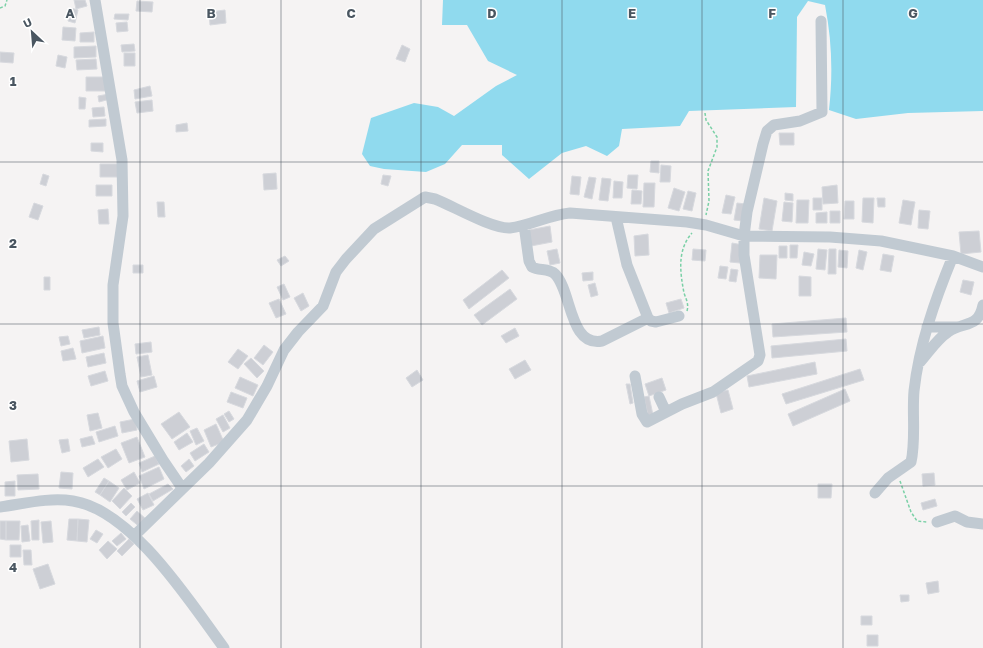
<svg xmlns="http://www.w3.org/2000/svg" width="983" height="648" viewBox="0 0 983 648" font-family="'Golos Text',sans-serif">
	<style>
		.water { fill: #90daee }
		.building { fill: #cdcfd5; stroke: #d7d9de }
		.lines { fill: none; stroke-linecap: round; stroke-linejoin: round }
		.path { stroke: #7ad0a6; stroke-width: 1.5; stroke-dasharray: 3 2; stroke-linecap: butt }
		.minor { stroke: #c1cad2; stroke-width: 11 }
		.grid { fill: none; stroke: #4a5661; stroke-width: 1; stroke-opacity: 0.55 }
		.grid-label { font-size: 13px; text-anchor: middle; font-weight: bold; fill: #4a5661; stroke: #fff; stroke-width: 3; stroke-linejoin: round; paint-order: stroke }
	</style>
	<rect width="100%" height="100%" fill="#f5f3f3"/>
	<path class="water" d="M443,0h540v111l-75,2 -52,6 -27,-9c4,-36 3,-69 -4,-105l-17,-4 -11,16 -1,90 -107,4 -9,15 -58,3 -3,17 -12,10 -21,-10 -24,7 -33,26 -27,-24v-10h-40l-17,19 -19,8 -42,-3 -14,-3 -8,-12 9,-36 43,-15 24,4 16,9 42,-30 21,-11 -29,-14 -21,-36h-25z"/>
	<path class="building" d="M74,0h11l2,6 -11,3z
		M137,1l16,1 -1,10 -16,-1z
		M71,8l7,2 -3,13 -7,-2z
		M225,10l1,13 -16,2 -1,-13z
		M115,14h14l-1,6 -14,-1z
		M127,22l1,9 -11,1 -1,-9z
		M63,27l13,1 -1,13 -13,-1z
		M94,32v10h-14v-9z
		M134,44l1,7 -13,1 -1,-7z
		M402,45l8,4 -5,13 -9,-3z
		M96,46v11l-22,1v-11z
		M0,52l14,1 -1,10 -13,-1z
		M124,53h11v13h-11z
		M58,55l9,2 -2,11 -9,-2z
		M96,59l1,10 -20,1 -1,-10z
		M86,77h20l1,14h-21z
		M150,86l2,10 -17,3 -1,-9z
		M109,94l1,5 -11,3 -1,-6z
		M79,97l7,1 -1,11h-6z
		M152,100l1,11 -16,2 -2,-11z
		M104,107l1,9 -12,1 -1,-9z
		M106,119v7l-17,1v-7z
		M187,123l1,8 -12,1v-7z
		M779,133h15v12h-14z
		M91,143h12v9l-12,-1z
		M651,161h8v12l-9,-1z
		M100,164h18v13h-18z
		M661,165l10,1 -1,16h-10z
		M276,173l1,16 -13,1 -1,-16z
		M43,174l6,2 -3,10 -6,-2z
		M383,175l8,1 -3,10 -7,-2z
		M628,175h10l-1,14 -10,-1z
		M572,176l9,1 -2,18 -9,-1z
		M589,177l7,1 -4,21 -8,-2z
		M602,178l9,1 -3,22 -9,-1z
		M614,181l9,1 -1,16h-9z
		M644,183h11l-1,24h-11z
		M96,185h16v11h-16z
		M837,185l1,18 -15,1 -1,-17z
		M674,188l11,4 -6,19 -11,-3z
		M632,190l10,1 -1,13h-10z
		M688,191l8,2 -4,18 -9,-2z
		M785,193l8,1v7l-8,-1z
		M726,195l9,2 -4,17 -9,-1z
		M764,198l13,3 -5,30 -13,-2z
		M813,198h9v12h-9z
		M863,198h11l-1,25 -11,-1z
		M877,198h8v9h-7z
		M797,200h12l-1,23h-12z
		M903,200l12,2 -4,23 -12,-2z
		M845,201h9v18h-10z
		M157,202h7l1,15h-7z
		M784,202l9,1 -1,19 -10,-1z
		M34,203l9,3 -5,14 -9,-3z
		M737,203l9,1 -3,17 -9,-1z
		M108,209l1,15h-10l-1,-14z
		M919,210l11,1 -2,18 -10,-1z
		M830,211h10v12h-10z
		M827,212v11h-11v-10z
		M550,226l2,16 -21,4 -2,-16z
		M979,231l2,21 -20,2 -2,-22z
		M648,234l1,21 -14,1 -1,-20z
		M732,243l11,2 -3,18 -10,-1z
		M790,245h8l-1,13h-7z
		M779,246h8v12h-8z
		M557,249l3,14 -10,2 -3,-14z
		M693,249l13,1 -1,11 -13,-1z
		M818,249l9,1 -2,20 -9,-1z
		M829,249h7v25h-8z
		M839,250l9,1 -1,17 -9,-1z
		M859,250l8,2 -4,18 -7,-2z
		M804,252l10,2 -3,12 -9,-1z
		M883,254l11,2 -3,16 -11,-2z
		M760,255h17l-1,24 -17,-1z
		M285,256l4,5 -8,5 -4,-6z
		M133,265h10v8h-10z
		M720,266l8,1 -2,12 -8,-1z
		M731,269l7,1 -2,12 -7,-1z
		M502,270l7,8 -40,31 -6,-9z
		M593,272v8l-10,1 -1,-8z
		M799,276l12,1v19h-12z
		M44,277h6v13h-6z
		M963,280l11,2 -3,13 -11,-3z
		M595,283l3,12 -7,2 -3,-12z
		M284,284l6,13 -7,3 -6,-13z
		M510,289l7,10 -35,26 -8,-10z
		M303,293l6,13 -8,5 -7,-13z
		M279,299l7,15 -10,4 -7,-15z
		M681,299l3,9 -15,5 -3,-10z
		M846,318l1,14 -74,5 -1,-13z
		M99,327l1,8 -16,3 -2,-8z
		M515,328l4,8 -13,7 -5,-7z
		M68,336l2,8 -9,2 -2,-9z
		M103,336l2,12 -23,5 -2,-12z
		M846,339l1,12 -75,7 -1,-12z
		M151,342l1,10 -16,2 -1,-10z
		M264,345l9,7 -10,13 -9,-7z
		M73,348l3,11 -13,2 -2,-10z
		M238,349l10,7 -10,13 -10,-7z
		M104,353l2,10 -18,4 -2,-10z
		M148,355l4,20 -11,2 -4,-20z
		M251,358l13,13 -7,7 -13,-14z
		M525,360l6,10 -16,9 -6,-10z
		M815,362l2,12 -68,13 -2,-11z
		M860,369l4,11 -78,24 -4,-10z
		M417,370l6,10 -11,7 -6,-9z
		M105,371l3,10 -17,5 -3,-10z
		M154,376l3,11 -17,5 -3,-11z
		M240,377l18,8 -5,11 -18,-8z
		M662,378l4,12 -17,6 -4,-12z
		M626,384h4l3,19 -3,1z
		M845,389l5,12 -57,25 -5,-12z
		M728,390l5,19 -12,4 -5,-20z
		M231,392l16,6 -4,10 -16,-6z
		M649,396l4,19 -5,1 -4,-19z
		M229,411l5,8 -5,3 -5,-8z
		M179,412l11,15 -18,12 -11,-15z
		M98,413l4,15 -12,3 -3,-16z
		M223,415l7,13 -7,4 -7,-13z
		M135,419l2,11 -15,3 -2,-11z
		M216,424l8,18 -13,5 -7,-17z
		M115,426l3,10 -19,6 -3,-10z
		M197,428l7,13 -8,4 -6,-14z
		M187,433l6,9 -14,8 -5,-8z
		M92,436l3,8 -13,3 -2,-8z
		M137,437l8,20 -16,6 -8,-20z
		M27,439l2,21 -18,2 -2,-21z
		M68,439l2,12 -8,2 -3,-13z
		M204,444l5,8 -14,9 -5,-8z
		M116,449l6,10 -14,9 -7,-11z
		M155,456l4,8 -17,8 -3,-9z
		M98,459l6,8 -16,10 -5,-9z
		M189,459l5,7 -8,6 -5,-6z
		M159,467l5,12 -20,10 -5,-13z
		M61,472l12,1 -1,16 -13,-1z
		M134,472l6,11 -13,7 -6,-10z
		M934,473l1,12 -12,1 -1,-12z
		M38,474l1,15 -21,1 -1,-15z
		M104,478l5,3 -9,14 -5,-3z
		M15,481v15h-10v-14z
		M109,481l10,7 -9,14 -10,-7z
		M168,484l5,5 -20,12 -4,-7z
		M818,484h14l-1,14h-13z
		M124,488l8,8 -12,13 -8,-8z
		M148,493l6,12 -11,5 -6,-11z
		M935,499l2,7 -14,4 -2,-7z
		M131,503l4,4 -9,9 -4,-4z
		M137,511l10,9 -6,8 -11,-9z
		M69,519h9l-1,22 -10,-1z
		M78,519l11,1 -2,22 -10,-1z
		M39,520v20h-7l-1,-19z
		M0,521h6v19l-6,-1z
		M6,521h14l-1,19h-13z
		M51,521l2,21 -10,1 -2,-21z
		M28,525l2,16 -8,1 -1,-16z
		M96,530l7,4 -6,9 -7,-4z
		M121,533l5,6 -9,7 -5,-5z
		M129,539l5,5 -12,12 -5,-5z
		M108,541l9,8 -10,10 -8,-9z
		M10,545h11v12h-11z
		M23,550h8l1,15h-8z
		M48,564l7,20 -15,5 -7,-20z
		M938,581l1,11 -11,2 -2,-11z
		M900,595h9v6l-8,1z
		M861,616h11v9h-11z
		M867,635h11v11h-11z"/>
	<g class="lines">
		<path class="path" d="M0,8l5,-2 2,-6
			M705,113l1,7 11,17v10l-9,24 1,30 -3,14
			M687,311c2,-7 -1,-12 -3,-18 -4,-21 -7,-43 8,-60
			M900,481l11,31 6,9 10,1"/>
		<path class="minor" d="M95,0l27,160 1,56 -10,69v38l7,51 2,12 12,26 29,48 19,28
			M616,217l11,48 21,53 3,3 5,1 23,-6
			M524,225l5,36 3,6c7,4 17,1 23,7 17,17 14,73 47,67l46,-23
			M927,327h30
			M920,362c9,-10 17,-23 28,-30 16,-11 30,-3 35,-27
			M635,376l7,38 5,8 35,-18 31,-12 45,-31 2,-6 -16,-100v-19l3,-24 16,-68 4,-13 7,-6 26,-4 22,-9 -1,-91
			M659,397l7,15
			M875,493l13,-15 23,-16c5,-21 1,-49 3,-71 5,-46 21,-91 39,-135
			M0,507c23,-3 49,-10 73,-6 59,9 117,101 151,147
			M937,522l18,-6 12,6 16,2
			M135,535l74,-72 38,-43 20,-34 17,-36 14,-18 25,-26 13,-34 10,-13 28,-30 51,-32 10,2c18,7 57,30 75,29 20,-2 38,-13 60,-15l117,9 19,3 38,11 86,1 51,4 72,15 30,11"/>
	</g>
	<path class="grid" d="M140,0v648M281,0v648M421,0v648M562,0v648M702,0v648M843,0v648M0,162h983M0,324h983M0,486h983"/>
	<g class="grid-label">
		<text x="70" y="18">A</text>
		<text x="211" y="18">B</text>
		<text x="351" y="18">C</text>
		<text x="492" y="18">D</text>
		<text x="632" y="18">E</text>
		<text x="772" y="18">F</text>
		<text x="913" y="18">G</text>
		<text x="13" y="86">1</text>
		<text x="13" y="248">2</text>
		<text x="13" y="410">3</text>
		<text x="13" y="572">4</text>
	</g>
	<g transform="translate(32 32) rotate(334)" stroke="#ffffff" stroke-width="3" paint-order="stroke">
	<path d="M0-3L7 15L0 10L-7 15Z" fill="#4a5661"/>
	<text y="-6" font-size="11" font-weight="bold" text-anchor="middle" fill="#4a5661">U</text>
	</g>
</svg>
